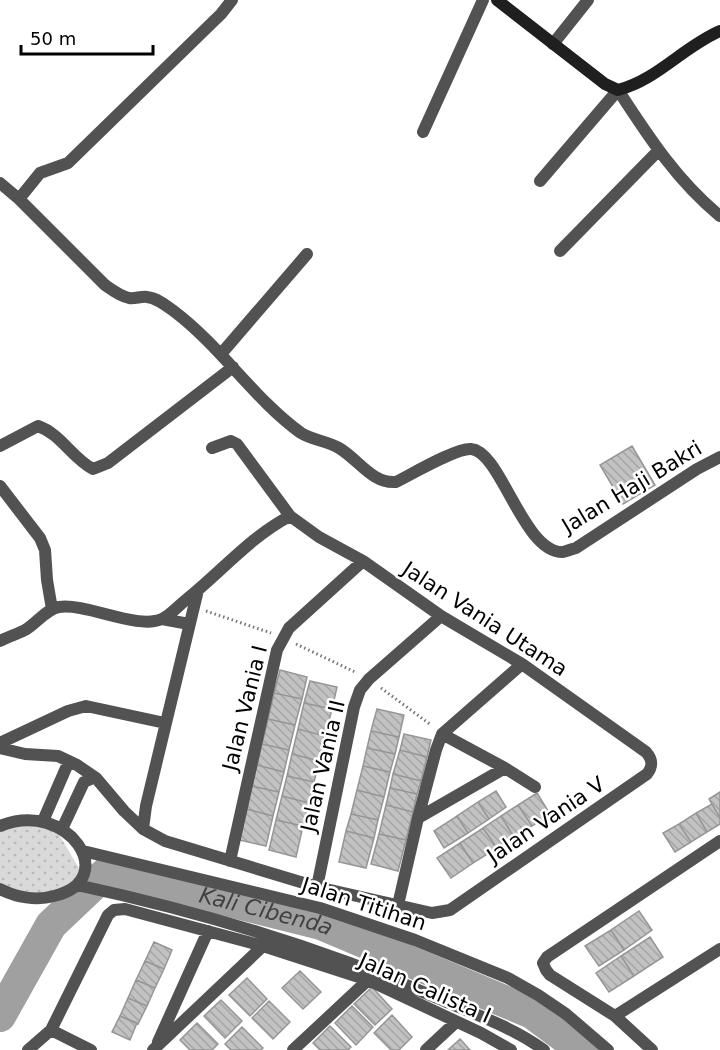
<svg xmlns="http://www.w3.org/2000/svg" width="720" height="1050" viewBox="0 0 720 1050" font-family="'DejaVu Sans',sans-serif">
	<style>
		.park { fill: url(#park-dots) }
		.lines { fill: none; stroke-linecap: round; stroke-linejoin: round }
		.river { stroke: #a0a0a0; stroke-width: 32 }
		.building { fill: url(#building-back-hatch); stroke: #969696; stroke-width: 1.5 }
		.path { stroke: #747474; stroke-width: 3; stroke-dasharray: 1.5 3; stroke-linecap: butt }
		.street { stroke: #525252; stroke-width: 12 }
		.secondary { stroke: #1f1f1f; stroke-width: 12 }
		.labels { text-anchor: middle; stroke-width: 5; stroke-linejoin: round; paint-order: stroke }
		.street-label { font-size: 21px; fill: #000; stroke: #fff }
		.water-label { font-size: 22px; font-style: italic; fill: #414141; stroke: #fff }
	</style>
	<defs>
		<pattern id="park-dots" width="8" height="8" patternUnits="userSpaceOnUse" patternTransform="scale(1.5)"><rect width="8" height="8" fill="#d9d9d9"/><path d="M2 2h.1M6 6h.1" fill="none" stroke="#b8b8b8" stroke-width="1.8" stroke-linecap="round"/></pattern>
		<pattern id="building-back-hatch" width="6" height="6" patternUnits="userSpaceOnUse" patternTransform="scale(1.5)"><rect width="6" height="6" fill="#c2c2c2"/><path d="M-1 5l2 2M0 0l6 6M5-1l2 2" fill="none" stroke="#a5a5a5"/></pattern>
	</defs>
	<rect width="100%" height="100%" fill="#fff"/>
	<path class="park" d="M53,824l30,51 -7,9 -45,14 -31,-9v-63z"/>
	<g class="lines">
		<path class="river" id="s1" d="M0,1016l51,-91 57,-54 213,53 211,89 50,37"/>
	</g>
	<path class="building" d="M632,446l23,39 -32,19 -23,-39z
		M280,670l27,7 -5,22 -28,-6z
		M310,681l27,6 -5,22 -28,-6z
		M274,693l28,6 -7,26 -27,-6z
		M304,703l28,6 -7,27 -27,-7z
		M377,709l27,6 -5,22 -28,-6z
		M268,719l27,6 -6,25 -27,-6z
		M298,729l27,7 -6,25 -27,-7z
		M371,731l28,6 -4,17 -28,-6z
		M404,734l27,6 -4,17 -27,-7z
		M262,744l27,6 -5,22 -27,-7z
		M367,748l28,6 -5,18 -27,-6z
		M400,750l27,7 -6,24 -28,-7z
		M292,754l27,7 -5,21 -27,-6z
		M257,765l27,7 -5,20 -27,-6z
		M363,766l27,6 -6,25 -27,-7z
		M393,774l28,7 -4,13 -27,-6z
		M287,776l27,6 -5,21 -27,-7z
		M252,786l27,6 -6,24 -27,-7z
		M390,788l27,6 -4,18 -27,-7z
		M357,790l27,7 -6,23 -27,-6z
		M496,791l10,16 -17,12 -11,-17z
		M720,792v26l-11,-19z
		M537,793l13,21 -18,12 -14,-21z
		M282,796l27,7 -6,23 -27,-6z
		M478,802l11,17 -21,14 -11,-17z
		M712,804l8,14v6l-13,8 -11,-19z
		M386,805l27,7 -7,28 -27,-6z
		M518,805l14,21 -18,11 -13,-21z
		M246,809l27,7 -7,30 -27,-6z
		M696,813l11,19 -16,10 -12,-18z
		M351,814l27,6 -4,18 -28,-7z
		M457,816l11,17 -24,15 -10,-17z
		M501,816l13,21 -17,11 -14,-20z
		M276,820l27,6 -7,31 -27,-7z
		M679,824l12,18 -16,10 -12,-19z
		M483,828l14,20 -24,15 -13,-20z
		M346,831l28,7 -8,30 -27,-6z
		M379,834l27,6 -8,31 -27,-7z
		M460,843l13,20 -22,15 -14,-20z
		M639,911l13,19 -28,20 -13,-20z
		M611,930l13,20 -25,16 -14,-20z
		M650,937l13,20 -29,19 -13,-20z
		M154,942l18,8 -8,19 -19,-8z
		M621,956l13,20 -25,16 -13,-19z
		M145,961l19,8 -9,19 -19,-8z
		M300,971l21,21 -18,17 -21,-21z
		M247,978l20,21 -17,17 -21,-21z
		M136,980l19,8 -8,18 -19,-8z
		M372,987l20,22 -17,16 -21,-21z
		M128,998l19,8 -9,18 -18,-8z
		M221,1000l21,21 -17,17 -21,-22z
		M269,1001l21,21 -17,17 -21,-21z
		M352,1006l21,21 -17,18 -21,-22z
		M392,1015l20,22 -13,13h-8l-17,-17z
		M120,1016l17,7 -7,17 -18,-8z
		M197,1023l21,21 -6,6h-22l-10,-10z
		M330,1026l21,21 -3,3h-28l-7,-7z
		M242,1027l21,21 -2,2h-30l-6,-6z
		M460,1039l10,11h-22z"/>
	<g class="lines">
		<path class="path" d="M206,611l65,22
			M296,644l59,28
			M381,688l50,37"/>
		<path class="street" d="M553,44l35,-44
			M423,132l60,-132
			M540,181l78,-91c30,46 59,91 102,126
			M0,183l19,16 86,86c7,5 15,11 24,13 6,1 12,-2 18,-1 10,1 20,9 28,15 46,35 80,88 126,121 11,7 26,8 38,15 19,11 33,36 57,34 16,-8 60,-34 75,-33 30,2 52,104 92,103 4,-1 9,-3 13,-4l121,-79 23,-12
			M19,199l21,-26 28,-10 153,-149 11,-14
			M560,251l98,-100
			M221,354l86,-100
			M0,446l38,-20c23,8 34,32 55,43l15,-6 125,-96
			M212,448l19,-7 6,3 53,72
			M0,486l40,52 5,12 2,30 5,29
			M162,619l27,5
			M0,641c8,-4 17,-7 25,-11 11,-6 21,-21 34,-23 28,-4 78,23 103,12 9,-4 17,-14 25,-20 34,-27 63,-62 103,-83l29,21 44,24 78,55 81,48 124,88c7,8 7,14 1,22l-197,136 -18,3 -115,-26 -152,-46 -22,-12 -19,-18 -28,-33 -19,-13 -19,-9 -33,-2 -25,-6
			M442,734l63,34 30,19
			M0,743l68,-32 18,-5 79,17
			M418,818l87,-50
			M43,821l26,-60
			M0,826c68,-28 122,54 54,70 -18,5 -38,1 -54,-7
			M62,829l22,-47 11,-5
			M143,829l3,-23 52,-216
			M83,851l237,57 95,32 93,38 30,17 28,19 42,36
			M230,861l47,-211 12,-22 74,-67
			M77,885c125,27 248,64 365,115 35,15 72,28 102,50
			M317,887l37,-180 6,-17 9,-11 72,-63
			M398,905l20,-87 18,-68 6,-16 80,-70
			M615,1016l105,-67
			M51,1030l40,20
			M158,1042l50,-111
			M28,1050l23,-20 57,-115 6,-5 11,-1 138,37 105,34 113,53 30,17
			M153,1050l110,-104
			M293,1050l75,-70
			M426,1050l30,-28
			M652,1050l-37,-34 -65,-41 -4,-5 -3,-7 4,-6 173,-116"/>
		<path class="secondary" d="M497,0l108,84 13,6c39,-10 65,-43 102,-59"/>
	</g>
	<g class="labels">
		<g class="street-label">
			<text transform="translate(632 487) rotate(-31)" y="7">Jalan Haji Bakri</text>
			<text transform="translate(485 619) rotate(33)" y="7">Jalan Vania Utama</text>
			<text transform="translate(245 708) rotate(-76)" y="7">Jalan Vania I</text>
			<text transform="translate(323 766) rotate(-77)" y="7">Jalan Vania II</text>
			<text transform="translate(546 820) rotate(-34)" y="7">Jalan Vania V</text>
			<text transform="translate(364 904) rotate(18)" y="7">Jalan Titihan</text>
			<text transform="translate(425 988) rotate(24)" y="7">Jalan Calista I</text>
		</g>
		<g class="water-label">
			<text dy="8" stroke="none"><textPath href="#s1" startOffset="346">Kali Cibenda</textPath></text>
		</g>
	</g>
	<path d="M21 45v9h132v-9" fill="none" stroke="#000000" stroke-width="3"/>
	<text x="30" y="45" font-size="18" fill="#000000" stroke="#ffffff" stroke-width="4.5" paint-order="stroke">50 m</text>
</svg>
